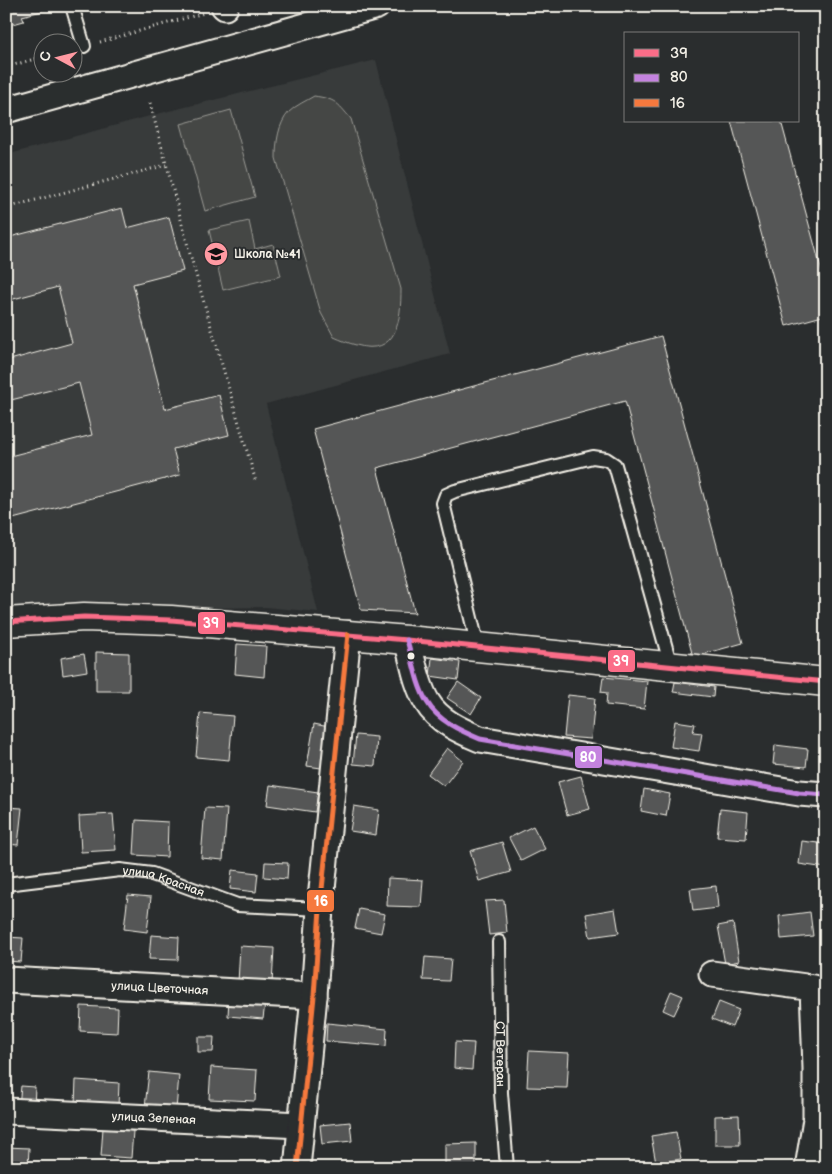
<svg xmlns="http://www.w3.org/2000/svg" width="832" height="1174" viewBox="0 0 832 1174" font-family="'Balsamiq Sans',sans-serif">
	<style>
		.built { fill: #373a3a }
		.green { fill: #444645; stroke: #9c9c96 }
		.building { fill: #555756; stroke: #f4f1e8 }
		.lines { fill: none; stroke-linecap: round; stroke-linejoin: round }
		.lane-casing { stroke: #f4f1e8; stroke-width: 16 }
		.street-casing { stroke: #f4f1e8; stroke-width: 29 }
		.secondary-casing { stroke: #f4f1e8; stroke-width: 31 }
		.path { stroke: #f4f1e8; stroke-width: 3; stroke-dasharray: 1 4; stroke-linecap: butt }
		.lane { stroke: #2a2d2e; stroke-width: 12 }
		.street { stroke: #2a2d2e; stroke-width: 25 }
		.secondary { stroke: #2a2d2e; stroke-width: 28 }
		.bus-1-casing { stroke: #2a2d2e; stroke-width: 9 }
		.bus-2-casing { stroke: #2a2d2e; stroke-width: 9 }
		.bus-3-casing { stroke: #2a2d2e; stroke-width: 9 }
		.bus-1 { stroke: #fb6d88; stroke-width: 5 }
		.bus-2 { stroke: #c483df; stroke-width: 5 }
		.bus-3 { stroke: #f6793e; stroke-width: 5 }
		.bus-dot { fill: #f4f1e8; stroke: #2a2d2e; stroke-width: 2 }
		.labels { text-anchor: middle; stroke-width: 4; stroke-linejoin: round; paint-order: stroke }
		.poi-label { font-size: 12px; font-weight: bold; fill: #f4f1e8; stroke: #2a2d2e; text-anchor: start }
		.street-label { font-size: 12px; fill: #f4f1e8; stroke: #2a2d2e }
		.line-badge { stroke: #2a2d2e; stroke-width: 2 }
		.badge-label { font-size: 14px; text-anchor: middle; font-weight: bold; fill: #fff }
	</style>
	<rect width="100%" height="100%" fill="#2a2d2e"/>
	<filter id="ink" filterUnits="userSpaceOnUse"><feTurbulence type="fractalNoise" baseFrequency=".02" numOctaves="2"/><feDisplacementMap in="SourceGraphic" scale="10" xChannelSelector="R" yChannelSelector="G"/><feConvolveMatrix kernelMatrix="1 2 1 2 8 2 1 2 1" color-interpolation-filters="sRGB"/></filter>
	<g filter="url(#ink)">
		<path class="built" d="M376,60l74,294 -184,50 52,208 -53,-5 -259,5v-457l147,-40z"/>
		<path class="green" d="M314,96c21,3 23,6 37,23l50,170c0,30 -3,68 -45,56 -8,-2 -15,-5 -22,-8l-13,-24 -45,-155c0,-15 2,-34 13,-46 7,-7 17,-11 25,-16z
			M231,110l24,87 -50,14 -24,-87z
			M249,221l6,28 18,-5 8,32 -58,14 -14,-60z"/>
		<path class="building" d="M6,6h35l1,5 -20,5 2,5 -18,5z
			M731,121h50l45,166v28l-40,11z
			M122,208l5,20 42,-11 14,54 -50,13 32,125 54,-14 10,40 -56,14 7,26 -171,45 -3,-9v-54l86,-22 -13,-52 -72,18 -1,-40 66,-18 -14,-56 -52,14v-63z
			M661,336l82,307 -50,14 -68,-256 -248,67 38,145 -54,-3 -48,-181z
			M826,457v18l-5,-16z
			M237,644l29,2 -2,31 -29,-3z
			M96,652l33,1v38h-33z
			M84,654l3,17 -24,4 -2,-17z
			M432,658l28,4 -2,18 -28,-4z
			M603,677l44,4 -3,28 -38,-4 1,-12 -6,-1z
			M458,682l23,16 -10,16 -24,-16z
			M675,682l39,5 -1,10 -40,-5z
			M568,695l27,3 -4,41 -27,-2z
			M200,713l33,3 -4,44 -33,-3z
			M675,721l20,3 -2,8 9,1 -3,18 -28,-4z
			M314,724l20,4 -6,41 -21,-3z
			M356,735l21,2 -2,29 -22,-2z
			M775,745l33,4 -2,18 -33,-3z
			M447,748l16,13 -19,25 -16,-12z
			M581,776l9,33 -23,6 -9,-33z
			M270,785l48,7 -3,20 -48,-7z
			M644,789l26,5 -4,22 -25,-5z
			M354,806l25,4 -3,25 -26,-4z
			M6,807l16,1 -4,37 -12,-1z
			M205,808l22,1 -4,51 -22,-2z
			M720,809l28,3 -2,27 -29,-2z
			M113,814l3,36 -35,2 -2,-36z
			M136,820l32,2 -1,35 -33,-2z
			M533,826l12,23 -24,12 -12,-23z
			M802,841l24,3v24l-27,-4z
			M502,842l9,30 -32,9 -9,-30z
			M265,862l23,1 -1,16 -23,-2z
			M232,870l26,3 -2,19 -26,-3z
			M388,878l35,2 -2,27 -34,-1z
			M716,886l2,22 -25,3 -3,-22z
			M128,895l23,2 -4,35 -23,-3z
			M504,900l3,33 -18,2 -4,-34z
			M359,909l26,5 -4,19 -26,-5z
			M615,909l4,24 -29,4 -4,-23z
			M810,912l3,24 -32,3 -2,-23z
			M733,923l6,38 -14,3 -7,-38z
			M151,935l28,2 -1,23 -29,-1z
			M6,937l17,1 -2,24 -15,-1z
			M240,946l34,2 -2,36 -34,-1z
			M425,957l26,2 -2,22 -26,-1z
			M671,991l12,5 -9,19 -11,-5z
			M229,999l36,4 -2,16 -35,-3z
			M719,1002l20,8 -7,17 -20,-8z
			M81,1006l37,2 -1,25 -37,-2z
			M327,1023l60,6 -1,17 -60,-5z
			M198,1037h16l-1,15h-15z
			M455,1042l19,1 -2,27 -18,-2z
			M529,1051l40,2 -2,35 -40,-1z
			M211,1067l46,3 -2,31 -46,-2z
			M149,1072l30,3 -3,35 -31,-3z
			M76,1080l43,3 -1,24 -43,-3z
			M21,1086l14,1 -1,20 -15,-1z
			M739,1115l1,30h-25v-29z
			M350,1122l2,19 -30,3 -2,-19z
			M103,1128l30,3 -2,27 -30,-2z
			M676,1132l5,27 -25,4 -5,-27z
			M476,1143v25h-31v-24z
			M6,1147l23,1 -1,20h-22z
			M259,1160l31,2v6h-31z"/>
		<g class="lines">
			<g class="lane-casing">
				<g id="lane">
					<path d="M72,6l12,40"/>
					<path d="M478,647l-35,-144 3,-8 9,-4 138,-34 13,2 9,6 56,201"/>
					<path id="s1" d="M6,884l114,-14 32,4 85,31 83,4"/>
					<path id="s2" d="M499,942l2,151 6,75"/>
				</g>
			</g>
			<g class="street-casing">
				<g id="street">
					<path d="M224,6l1,1"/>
					<path d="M6,110l371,-104"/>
					<path d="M407,640c6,20 9,44 20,62 11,19 34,29 53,37l319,54 27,2"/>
					<path d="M712,974l101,14 3,80v51l-8,49"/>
					<path id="s3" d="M6,980l308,16"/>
					<path id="s4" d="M6,1111l295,14"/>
					<path d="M297,1168l17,-172 6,-87 28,-275"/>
				</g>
			</g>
			<g class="secondary-casing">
				<path id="secondary" d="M6,622l78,-5 87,3 236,20 419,42"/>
			</g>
			<path class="path" d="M100,42l104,-29
				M6,67l36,-10
				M150,103l40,151 66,228
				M6,208l160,-43"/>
			<use href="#lane" class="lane"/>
			<use href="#street" class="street"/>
			<use href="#secondary" class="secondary"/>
			<g class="bus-1-casing">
				<path id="bus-1" d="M6,622l78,-5 87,3 236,20 419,42"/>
			</g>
			<g class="bus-2-casing">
				<path id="bus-2" d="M407,640c6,20 9,44 20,62 11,19 34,29 53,37l319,54 27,2"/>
			</g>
			<g class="bus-3-casing">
				<path id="bus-3" d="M297,1168l17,-172 6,-87 28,-275"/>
			</g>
			<use href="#bus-1" class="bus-1"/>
			<use href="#bus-2" class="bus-2"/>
			<use href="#bus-3" class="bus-3"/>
		</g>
	</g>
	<defs>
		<g id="school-disc" transform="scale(1.25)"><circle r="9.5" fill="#ff9aa2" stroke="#2a2d2e"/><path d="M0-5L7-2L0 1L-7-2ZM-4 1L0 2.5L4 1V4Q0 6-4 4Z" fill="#111"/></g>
	</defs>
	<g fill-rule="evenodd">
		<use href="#school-disc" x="216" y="254"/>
	</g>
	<circle class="bus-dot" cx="411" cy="656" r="4.5"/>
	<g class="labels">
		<g class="poi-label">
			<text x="234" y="258">Школа №41</text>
		</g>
		<g class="street-label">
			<text dy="4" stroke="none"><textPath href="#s1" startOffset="160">улица Красная</textPath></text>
			<text dy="4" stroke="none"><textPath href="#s3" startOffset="154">улица Цветочная</textPath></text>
			<text dy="4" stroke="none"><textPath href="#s2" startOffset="112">СТ Ветеран</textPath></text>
			<text dy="4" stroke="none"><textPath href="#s4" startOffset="148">улица Зеленая</textPath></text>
		</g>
	</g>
	<g class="line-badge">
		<rect x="197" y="611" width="29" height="24" rx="5" fill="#fb6d88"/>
		<rect x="607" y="649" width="29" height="24" rx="5" fill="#fb6d88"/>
		<rect x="574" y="745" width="29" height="24" rx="5" fill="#c483df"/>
		<rect x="306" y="889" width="29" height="24" rx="5" fill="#f6793e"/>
	</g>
	<g class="badge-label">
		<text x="211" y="628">39</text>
		<text x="621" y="666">39</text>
		<text x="588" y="762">80</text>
		<text x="321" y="906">16</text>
	</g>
	<rect width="832" height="1174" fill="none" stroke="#2a2d2e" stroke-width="25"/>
	<rect x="12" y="12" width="807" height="1149" fill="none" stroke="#f4f1e8" stroke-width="2" filter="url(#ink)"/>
	<rect x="624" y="32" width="175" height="90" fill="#2a2d2e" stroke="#7b7b78"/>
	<rect x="634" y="49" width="25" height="8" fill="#fb6d88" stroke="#7b7b78"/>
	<text x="670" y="58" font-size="15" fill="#f4f1e8">39</text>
	<rect x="634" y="74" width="25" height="8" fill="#c483df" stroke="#7b7b78"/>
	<text x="670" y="82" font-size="15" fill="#f4f1e8">80</text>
	<rect x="634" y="99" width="25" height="8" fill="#f6793e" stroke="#7b7b78"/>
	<text x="670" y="108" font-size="15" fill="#f4f1e8">16</text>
	<g transform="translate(58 58) rotate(277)"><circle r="24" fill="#2a2d2e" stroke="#7b7b78"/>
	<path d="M0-4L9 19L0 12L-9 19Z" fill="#ff9aa2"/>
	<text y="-8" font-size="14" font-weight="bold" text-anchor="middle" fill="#f4f1e8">С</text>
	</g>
</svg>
